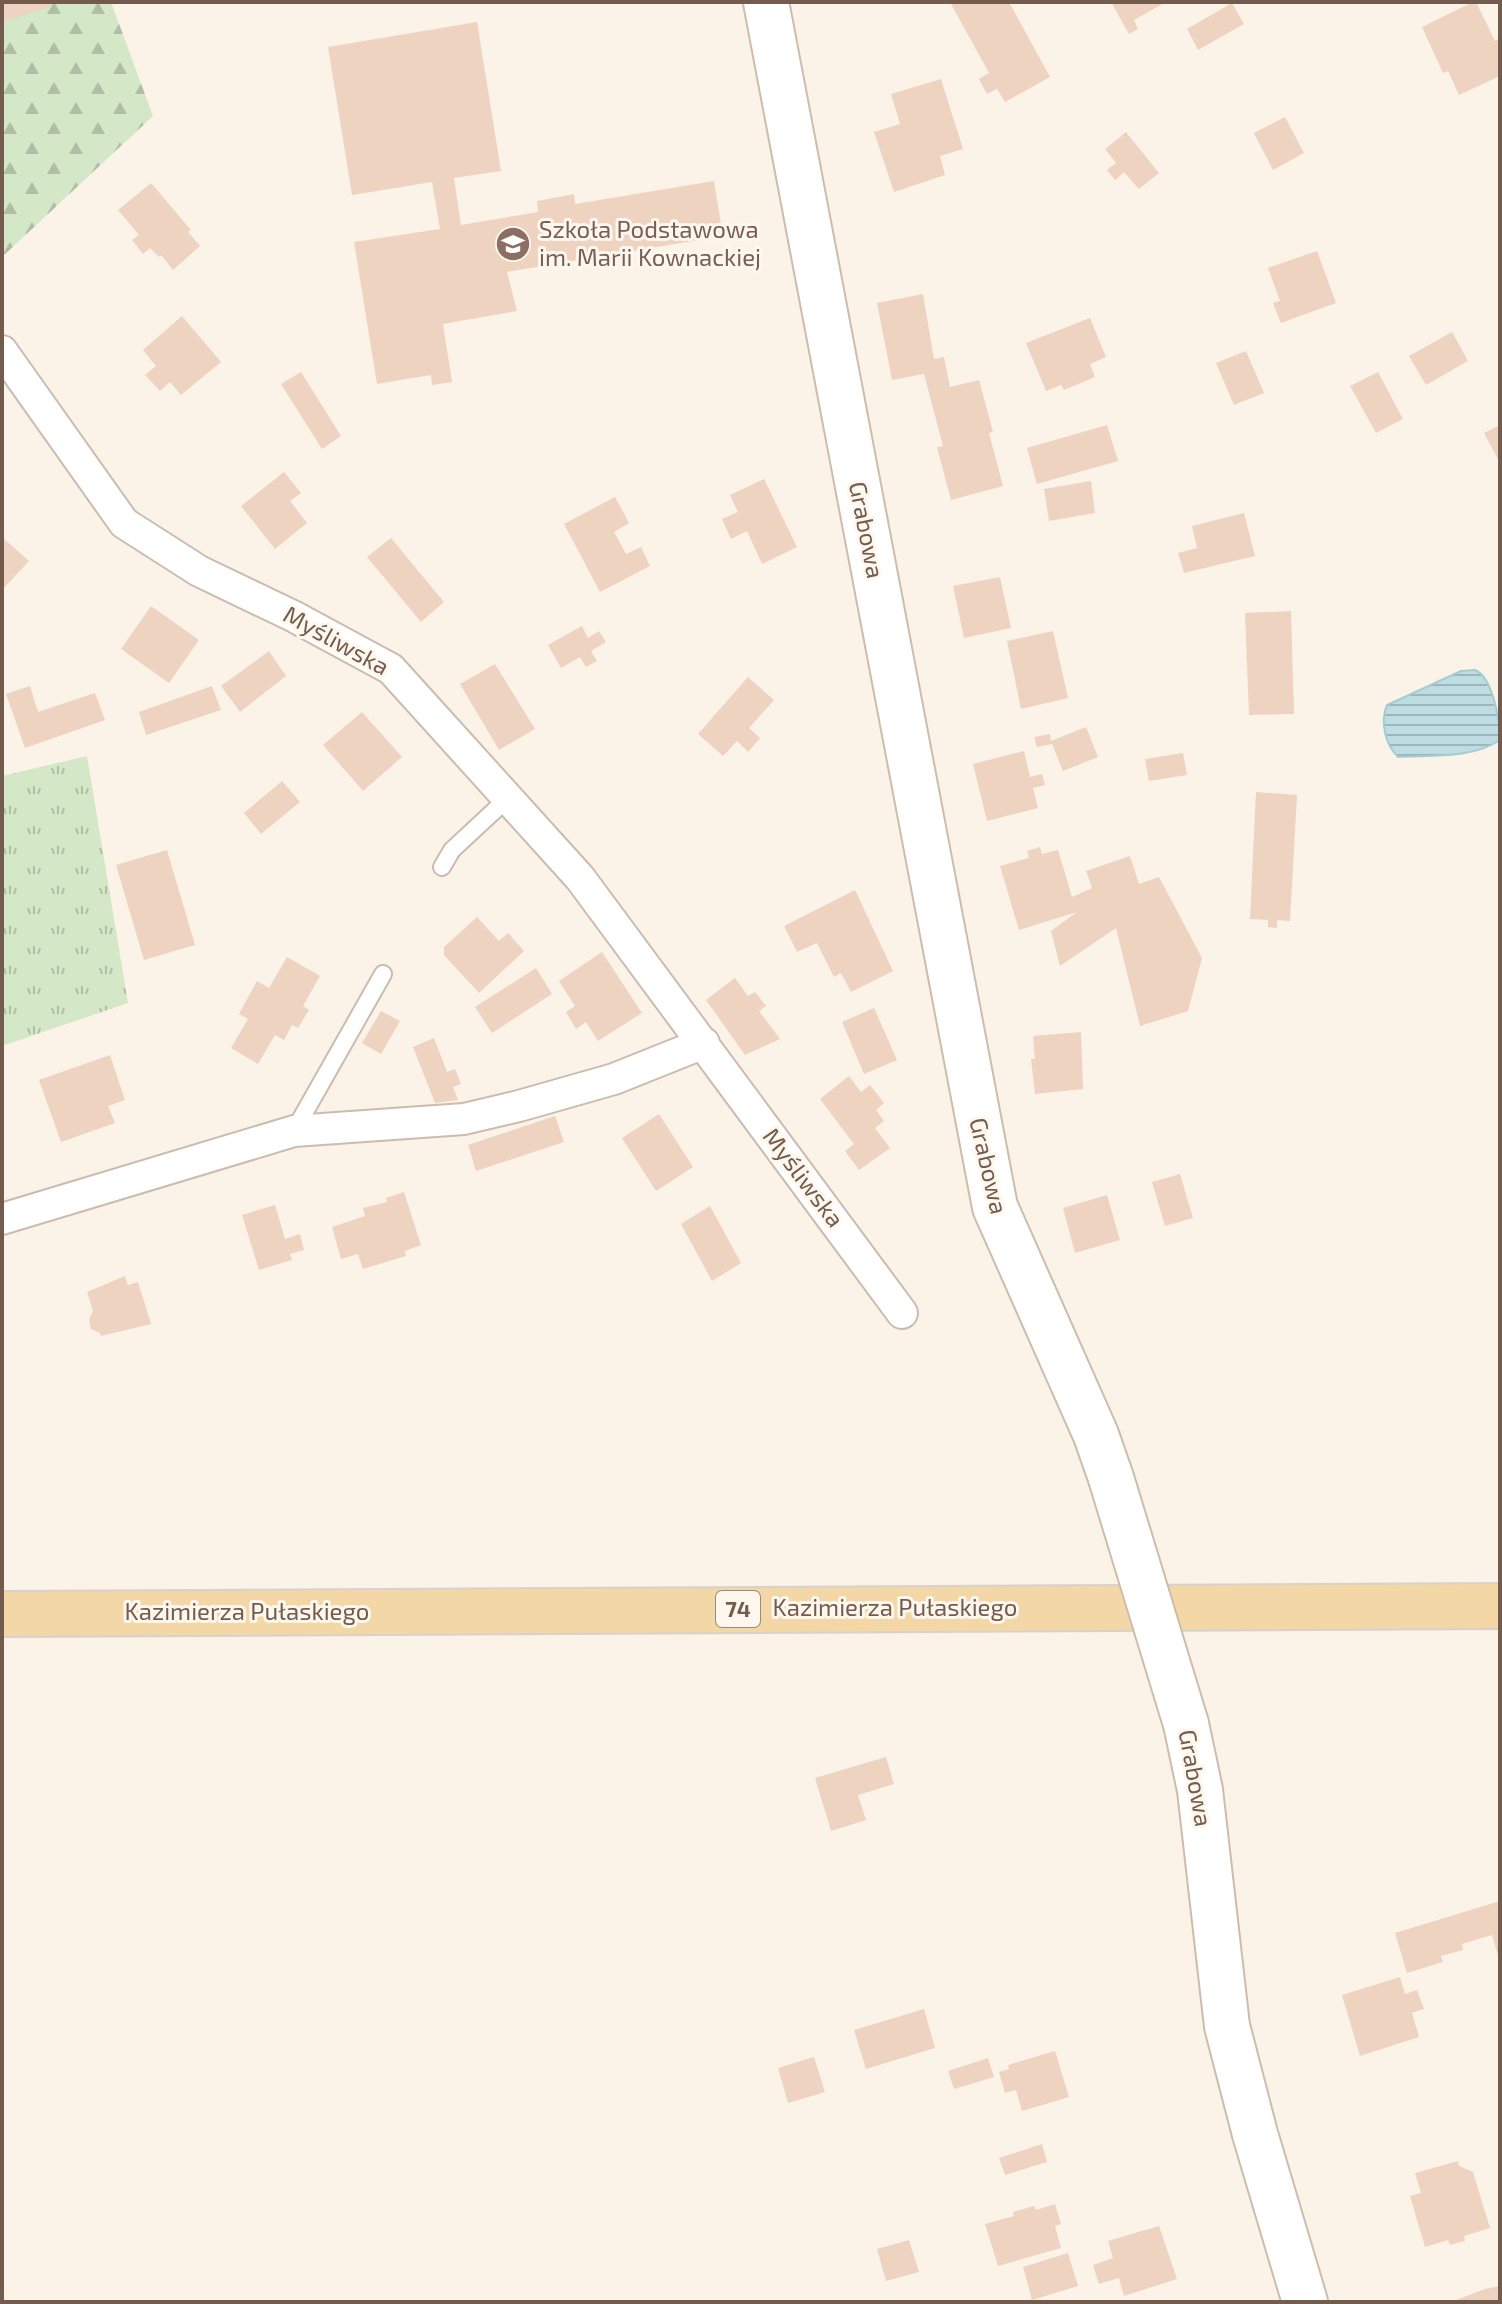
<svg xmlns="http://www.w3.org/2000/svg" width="1502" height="2304" viewBox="0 0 1502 2304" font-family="'Exo 2',sans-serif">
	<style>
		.grass { fill: url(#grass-tufts) }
		.forest { fill: url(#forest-firs) }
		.water { fill: url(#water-rules); stroke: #a5ccd4; stroke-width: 2 }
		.building { fill: #eed3c1 }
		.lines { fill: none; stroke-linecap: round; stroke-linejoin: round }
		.lane-casing { stroke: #ccbbae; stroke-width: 20 }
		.street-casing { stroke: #ccbbae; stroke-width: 34 }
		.secondary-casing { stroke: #cebcac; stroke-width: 48 }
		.primary-casing { stroke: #d8d1cd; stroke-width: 48 }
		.lane { stroke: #fff; stroke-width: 16 }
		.street { stroke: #fff; stroke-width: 30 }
		.secondary { stroke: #fff; stroke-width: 44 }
		.primary { stroke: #f4d7a6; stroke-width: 44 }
		.secondary-bridge-casing { stroke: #cebcac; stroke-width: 48; stroke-linecap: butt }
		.secondary-bridge { stroke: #fff; stroke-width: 44 }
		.labels { text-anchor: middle; stroke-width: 6; stroke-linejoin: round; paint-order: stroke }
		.shield { fill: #fef7ee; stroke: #9d8a7e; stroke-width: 2 }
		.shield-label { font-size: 22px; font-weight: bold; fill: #735b4e }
		.education-label { font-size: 24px; fill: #785e54; stroke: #fef7ee; text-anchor: start }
		.street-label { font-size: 24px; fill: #735b4e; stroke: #fef7ee }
	</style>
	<defs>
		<pattern id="grass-tufts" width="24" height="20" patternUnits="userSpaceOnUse" patternTransform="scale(2)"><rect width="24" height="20" fill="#d4e7c7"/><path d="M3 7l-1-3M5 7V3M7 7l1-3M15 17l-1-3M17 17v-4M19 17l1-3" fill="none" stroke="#b0bea4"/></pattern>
		<pattern id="forest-firs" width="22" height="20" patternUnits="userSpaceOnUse" patternTransform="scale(2)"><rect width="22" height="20" fill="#d4e7c7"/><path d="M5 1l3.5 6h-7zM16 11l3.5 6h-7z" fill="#b0bea4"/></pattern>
		<pattern id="water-rules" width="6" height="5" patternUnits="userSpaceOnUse" patternTransform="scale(2)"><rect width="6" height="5" fill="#bddde3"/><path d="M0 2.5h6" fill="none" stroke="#9eb6ba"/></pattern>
	</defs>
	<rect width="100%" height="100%" fill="#fbf3e8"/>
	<path class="grass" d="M87,756l41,247 -126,43v-270z"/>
	<path class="forest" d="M2,2h109l42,114 -151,141z"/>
	<path class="water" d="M1475,670c18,7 25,52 25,70 -28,19 -69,15 -102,17 -13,-13 -18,-35 -11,-52l74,-34z"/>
	<path class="building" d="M2,2h48l2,4 -50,16z
		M950,2h59l41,75 -45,25 -8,-13 -10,5 -8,-15 10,-6z
		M1111,2h55l-32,18 4,9 -9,5z
		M1473,2h3l19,39 5,-3v38l-41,19 -11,-24 -5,2 -21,-46z
		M1232,3l12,21 -46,26 -11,-21z
		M477,22l24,149 -47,7 7,47 77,-13 -1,-11 37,-7 1,10 139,-23 9,55 -216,36 10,39 -74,13 9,58 -20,3 -1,-10 -54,9 -23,-142 86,-13 -8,-47 -80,13 -24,-148z
		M941,79l22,70 -23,7 5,19 -51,17 -20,-60 26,-8 -9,-30z
		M1285,117l19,36 -31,17 -19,-37z
		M1126,132l33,41 -20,16 -15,-17 -9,8 -8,-10 9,-7 -11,-14z
		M151,183l40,47 -3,2 12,14 -27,24 -12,-15 -2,2 -9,-9 -7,6 -11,-14 7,-5 -21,-25z
		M1317,251l19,52 -55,20 -8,-20 7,-2 -12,-33z
		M923,294l11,65 10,-2 6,30 29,-7 14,52 -4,1 14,53 -52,14 -14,-53 6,-1 -19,-72 -32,6 -15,-77z
		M182,316l39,46 -40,33 -11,-13 -10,9 -15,-16 11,-9 -13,-16z
		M1090,318l16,39 -16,7 5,13 -31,13 -3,-5 -15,6 -20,-48z
		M1452,332l16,29 -42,24 -17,-29z
		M1246,351l18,42 -30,12 -18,-42z
		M301,372l40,64 -19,13 -41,-65z
		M1378,372l25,47 -27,14 -26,-47z
		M1107,425l11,36 -81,23 -10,-36z
		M1500,425v38l-16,-30z
		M284,472l17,21 -11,8 17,22 -32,26 -34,-43z
		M764,479l33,68 -35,17 -15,-33 -16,8 -9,-20 16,-7 -8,-17z
		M1091,481l4,32 -46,8 -5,-32z
		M615,497l14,26 -15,9 12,22 15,-7 9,19 -50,26 -36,-68z
		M1244,513l11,43 -71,17 -6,-20 19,-5 -5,-22z
		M2,537l27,24 -27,29z
		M391,538l53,64 -23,20 -54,-65z
		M1000,577l11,51 -47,10 -11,-52z
		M151,606l48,34 -30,43 -48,-34z
		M1291,611l3,103 -45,1 -4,-102z
		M582,626l6,12 11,-7 7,11 -15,9 6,10 -11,6 -6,-10 -19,11 -13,-23z
		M1053,631l15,67 -47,11 -14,-68z
		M269,651l17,25 -46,36 -19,-26z
		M495,664l40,65 -36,21 -39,-66z
		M748,677l26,23 -25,28 11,10 -12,14 -11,-11 -14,15 -25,-22z
		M30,686l8,26 57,-19 10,27 -80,28 -19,-54z
		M212,686l9,24 -75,25 -7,-23z
		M362,712l40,45 -39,34 -40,-46z
		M1086,727l12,30 -35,14 -11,-27 -15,3 -3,-10 16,-3 1,7z
		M1024,751l6,26 12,-3 3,11 -12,3 5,20 -51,13 -14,-57z
		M1183,753l4,22 -38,6 -4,-22z
		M282,781l18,21 -39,32 -17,-21z
		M1256,792l41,3 -7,126 -13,-1v8l-9,-1v-7l-18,-1z
		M1040,847l2,7 16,-4 14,47 20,-9 -6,-17 44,-15 9,28 20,-7 43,81 -14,53 -48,15 -24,-98 -56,38 -9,-35 26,-19 -58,18 -19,-64 29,-8 -2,-7z
		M167,850l28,95 -51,15 -28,-95z
		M855,890l38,81 -42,21 -10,-19 -7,4 -17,-34 -20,9 -13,-26z
		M477,917l22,24 9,-8 16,18 -45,42 -35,-38v-8z
		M602,952l40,61 -44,28 -12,-19 -10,7 -10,-17 9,-6 -16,-25z
		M287,957l33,19 -17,30 6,4 -11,18 -6,-3 -8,15 -9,-5 -17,29 -27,-16 17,-29 -9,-5 18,-33 12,7z
		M536,968l16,26 -60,39 -17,-26z
		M735,978l13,18 7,-4 11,14 -7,5 21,28 -35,16 -39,-55z
		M874,1008l23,52 -33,14 -22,-52z
		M381,1011l19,10 -19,33 -19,-11z
		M1081,1032l2,57 -48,5 -4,-35h4l-2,-23z
		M434,1038l13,34 8,-3 6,15 -8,3 5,13 -23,3 -22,-56z
		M110,1055l15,45 -17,6 7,17 -54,19 -22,-62z
		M849,1076l12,16 9,-7 14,18 -8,7 8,11 -9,7 15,20 -31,22 -14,-19 9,-7 -34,-45z
		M659,1114l34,53 -37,24 -34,-53z
		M555,1116l9,26 -88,29 -8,-26z
		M1180,1174l13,44 -28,8 -13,-44z
		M404,1192l17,53 -16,6 1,5 -43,13 -5,-15 -17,5 -9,-32 33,-11 -2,-8 24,-6 -1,-4z
		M1107,1195l13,45 -45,13 -12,-45z
		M275,1205l10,34 15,-5 4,16 -14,4 2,6 -33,10 -17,-55z
		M710,1206l31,57 -29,18 -31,-57z
		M125,1276l3,9 10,-3 13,42 -50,12 -1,-3 -9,-4 -2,-10 4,-8 -6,-19z
		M886,1757l8,27 -36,11 8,25 -35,11 -16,-53z
		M1500,1901v62l-8,-28 -30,9 1,6 -22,6 2,6 -36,11 -12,-40z
		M1400,1977l5,17 12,-4 7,19 -12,4 7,24 -59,19 -18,-61z
		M924,2009l11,39 -69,21 -12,-39z
		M1055,2051l14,46 -47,14 -6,-21 -11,3 -6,-21 10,-3 -1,-4z
		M814,2057l11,35 -37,11 -10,-35z
		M988,2058l6,19 -40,12 -6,-18z
		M1042,2144l5,18 -42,13 -6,-17z
		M1458,2161l1,5 14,6 17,56 -26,8 1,5 -15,4 -2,-5 -23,7 -15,-51 11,-3 -6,-20z
		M1055,2204l6,20 -6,2 6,22 -63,18 -13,-42 29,-8 -1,-4 21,-6 2,4z
		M1159,2226l18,53 -53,17 -5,-18 -20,6 -6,-19 20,-7 -5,-17z
		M909,2240l10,32 -33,9 -9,-32z
		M1068,2253l10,33 -46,14 -9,-33z
		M1500,2286v16h-49l34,-13z"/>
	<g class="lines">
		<g class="lane-casing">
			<path id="lane" d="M442,867l10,-17 56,-52
				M294,1131l89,-157"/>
		</g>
		<g class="street-casing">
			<path id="street" d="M2,351l122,172 75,48 94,45 98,53 189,209 322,435
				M2,1219l292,-88 170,-12 55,-13 95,-27 90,-36"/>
		</g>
		<g class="secondary-casing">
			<path id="secondary" d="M766,2l229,1205 101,228 15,43
				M1186,1724l14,66 27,236 28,108 50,168"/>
		</g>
		<g class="primary-casing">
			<path id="primary" d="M2,1614l1498,-8"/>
		</g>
		<use href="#lane" class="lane"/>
		<use href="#street" class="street"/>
		<use href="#secondary" class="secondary"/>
		<use href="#primary" class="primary"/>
		<g class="secondary-bridge-casing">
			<path id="secondary-bridge" d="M1111,1478l75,246"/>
		</g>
		<use href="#secondary-bridge" class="secondary-bridge"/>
	</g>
	<defs>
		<g id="school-disc" transform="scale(1.8)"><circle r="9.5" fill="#8d6e63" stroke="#fef7ee"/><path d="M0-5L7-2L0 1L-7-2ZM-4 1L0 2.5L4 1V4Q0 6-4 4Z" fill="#fff"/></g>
	</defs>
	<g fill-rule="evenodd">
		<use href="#school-disc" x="513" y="244"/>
	</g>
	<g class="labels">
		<rect class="shield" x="716" y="1591" width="44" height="36" rx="6"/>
		<g class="shield-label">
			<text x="738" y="1617">74</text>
		</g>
		<g class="education-label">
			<text x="539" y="238">Szkoła Podstawowa<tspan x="539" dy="28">im. Marii Kownackiej</tspan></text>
		</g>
		<g class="street-label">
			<text transform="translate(866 530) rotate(79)" y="8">Grabowa</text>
			<text transform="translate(336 641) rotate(29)" y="8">Myśliwska</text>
			<text transform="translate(988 1166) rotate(77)" y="8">Grabowa</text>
			<text transform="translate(803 1178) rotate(53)" y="8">Myśliwska</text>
			<text x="895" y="1616">Kazimierza Pułaskiego</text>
			<text x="247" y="1620">Kazimierza Pułaskiego</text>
			<text transform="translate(1195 1778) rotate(80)" y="8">Grabowa</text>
		</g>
	</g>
	<rect width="1502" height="2304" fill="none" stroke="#735b4e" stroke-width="8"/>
</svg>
